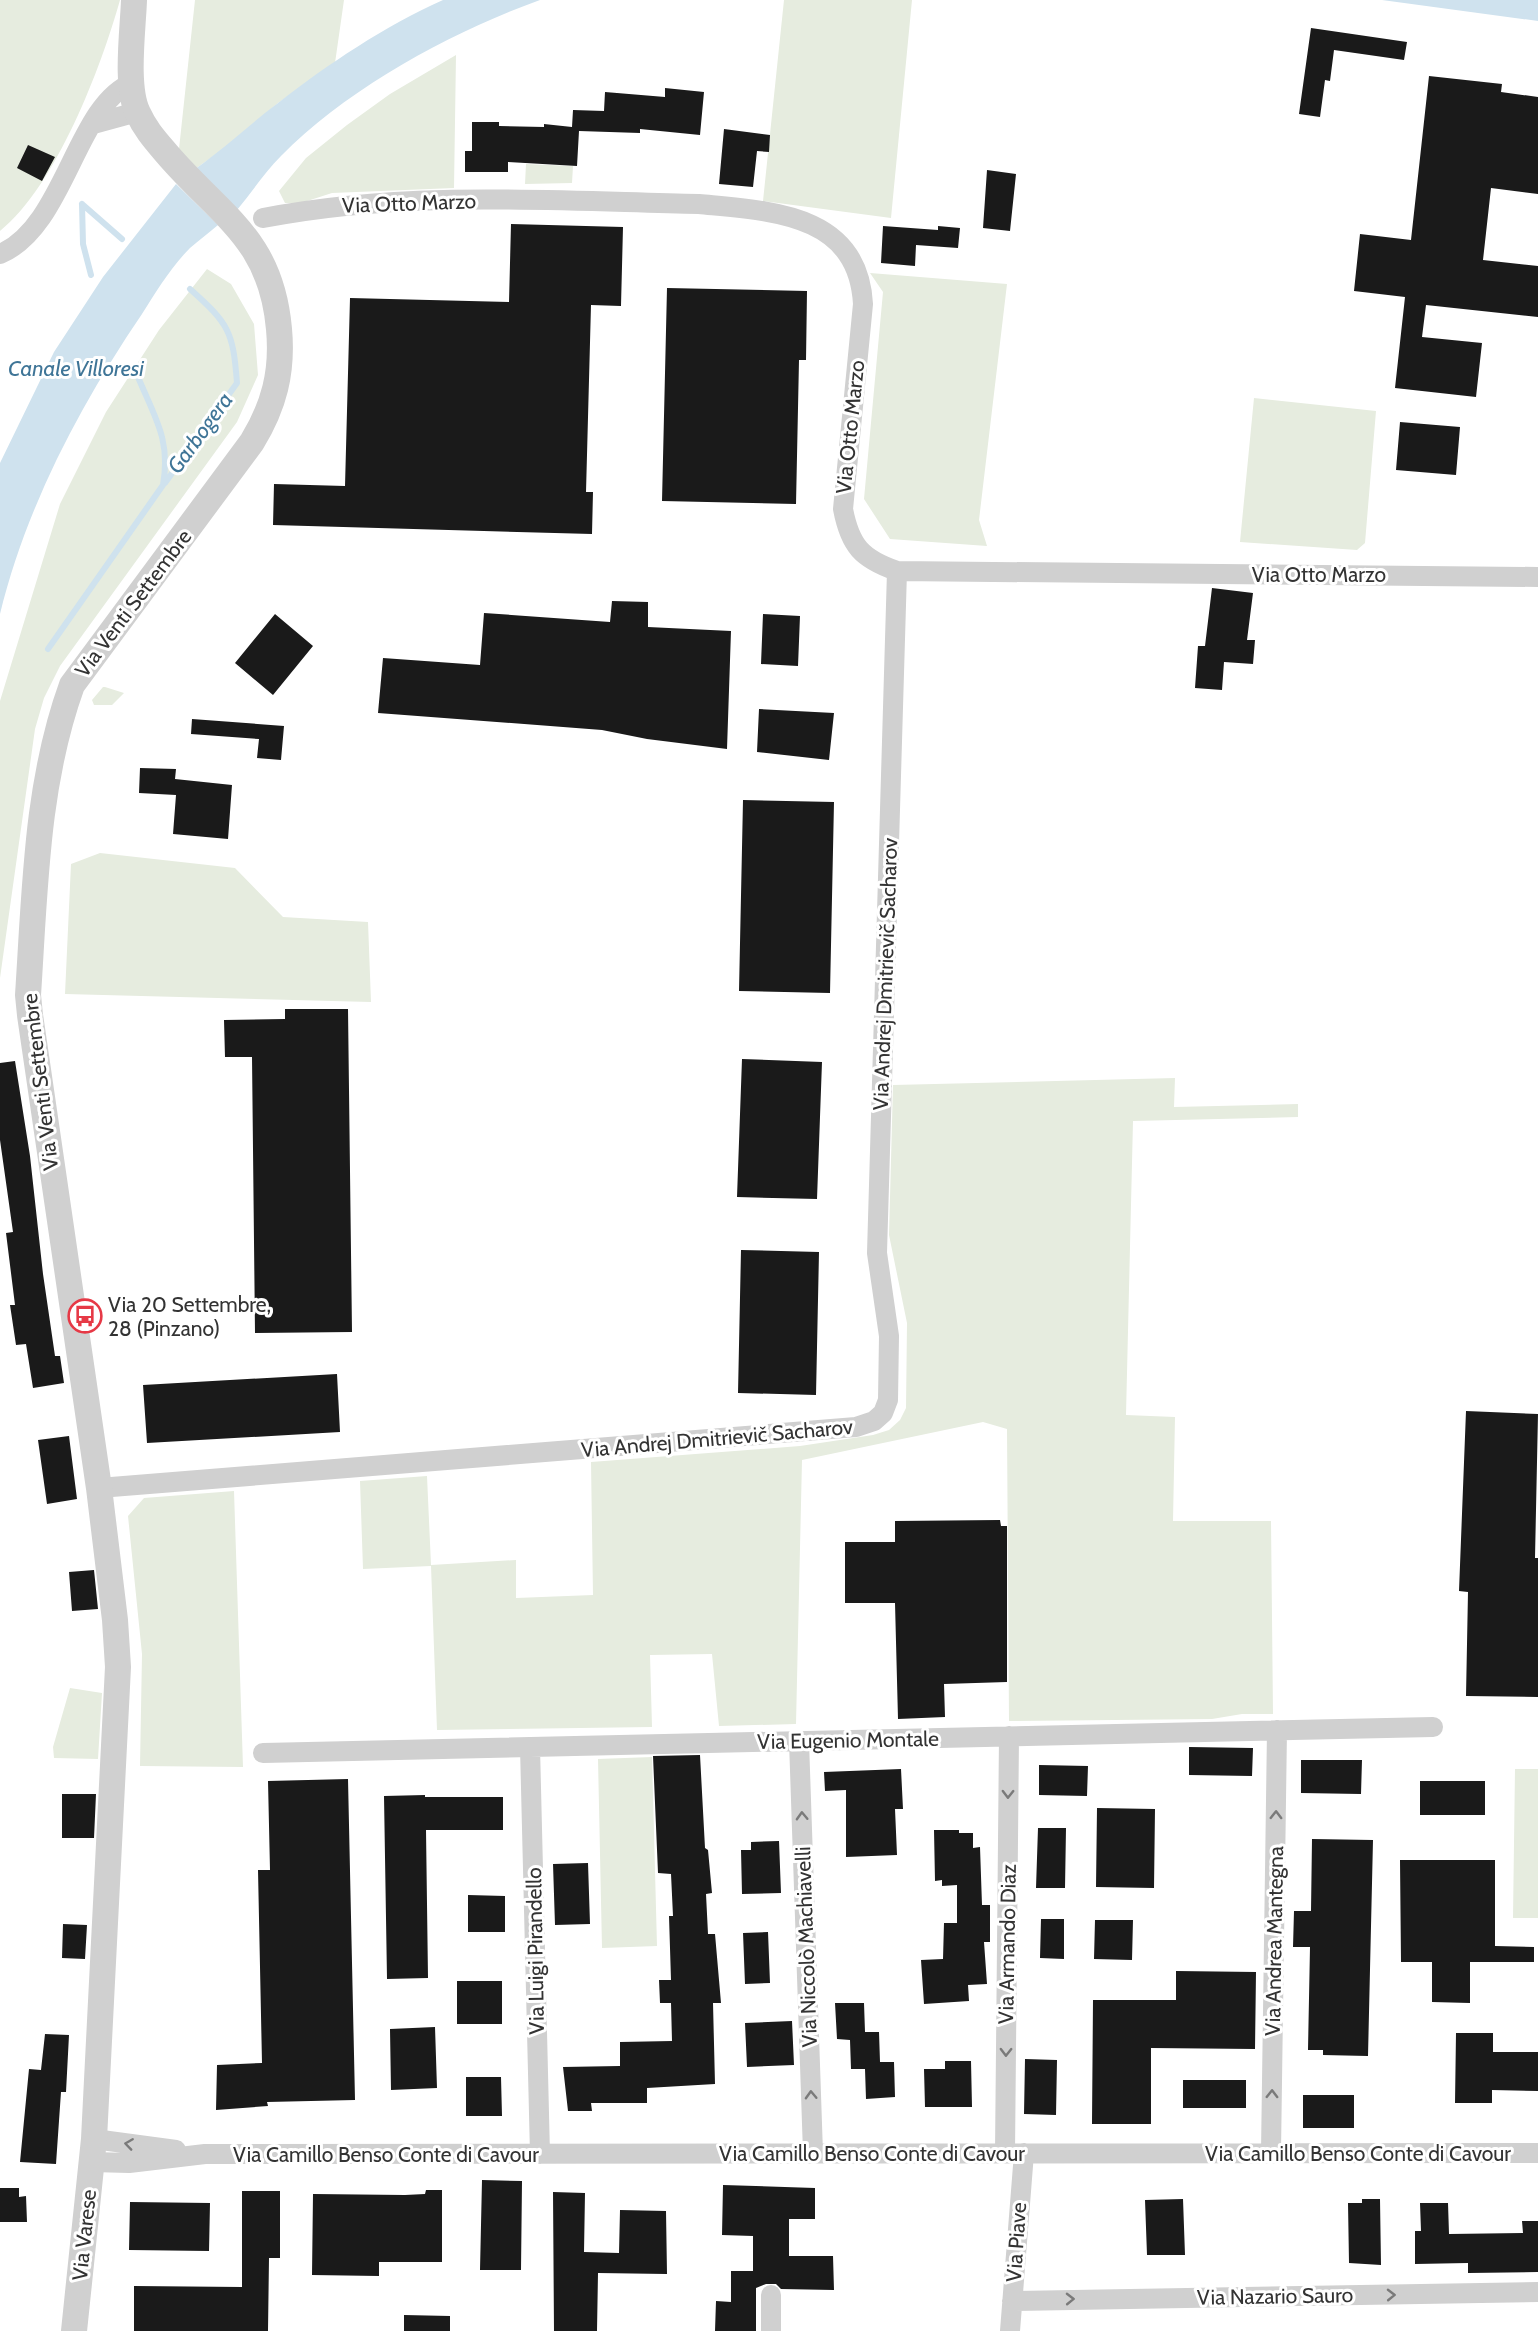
<svg xmlns="http://www.w3.org/2000/svg" width="1538" height="2331" font-family="Cabin,sans-serif">
<style>
.green{fill:#e6ecdf}
.water{fill:#cfe2ee}
.lines{fill:none;stroke-linecap:round;stroke-linejoin:round}
.stream{stroke:#cfe2ee;stroke-width:6}
.building{fill:#1a1a1a}
.minor{stroke:#d0d0d0;stroke-width:20}
.tertiary{stroke:#d0d0d0;stroke-width:26}
.oneway{stroke:#7a7a7a}
.labels{text-anchor:middle;dominant-baseline:central;stroke-width:6;stroke-linejoin:round;paint-order:stroke}
.street-label{font-size:21px;fill:#333;stroke:#fff}
.poi-label{font-size:21px;fill:#333;stroke:#fff;text-anchor:start}
.water-label{font-size:22px;font-style:italic;fill:#3f7597;stroke:#fff}
</style>
<rect width="100%" height="100%" fill="#fff"/>
<path class="green" d="M0,0H120C101,68 56,186 0,231Z
M195,0H344L335,63L278,103L225,148L195,169L179,149Z
M784,0H912L891,218L763,201Z
M456,55L454,188L332,193L301,203H285L279,191L306,158L347,125L390,94Z
M526,164L573,166L572,183L525,184Z
M207,269L231,284L254,324L258,375L237,422L60,666L44,698L35,729L0,978V701L60,504L106,412L159,330Z
M870,273L1007,284L979,520L987,546L890,539L864,499L883,292Z
M1254,398L1376,411L1365,543L1357,550L1240,542Z
M103,687H105L124,693L112,705H94L92,700Z
M100,853L235,868L283,917L368,922L371,1002L65,994L71,864Z
M1175,1078L1174,1107L1298,1104V1117L1133,1121L1126,1415L1175,1417L1173,1521H1271L1273,1714H1242L1212,1719L1009,1721L1007,1429L983,1422L802,1460L796,1724L719,1726L712,1654L650,1655L652,1727L437,1730L431,1566L363,1569L360,1481L427,1476L431,1565L516,1560V1598L593,1595L591,1462L800,1446L873,1435L889,1430L900,1420L906,1408L907,1323L889,1235L893,1085Z
M234,1491L243,1767L140,1766L142,1654L128,1516L144,1498Z
M70,1688L102,1693L98,1759L54,1758L53,1747Z
M652,1757L657,1946L602,1948L598,1759Z
M1515,1769H1538V1918H1513Z"/>
<path class="water" d="M443,0H540C451,32 348,88 281,156C265,172 252,192 237,210L195,169C224,149 250,124 278,103C328,64 385,26 443,0Z
M1382,0H1538V21Z
M176,184L218,225C209,233 199,240 190,248C171,267 156,292 142,314C80,405 26,507 0,614V463L54,352L103,277Z"/>
<g class="lines">
<path class="stream" d="M82,204L83,244L91,275
M82,204L122,239
M165,483L237,383C233,331 229,324 190,289
M48,649L163,485C171,440 155,418 138,377"/>
</g>
<path class="building" d="M1311,28L1407,42L1404,60L1334,50L1330,81L1325,80L1320,117L1299,114Z
M1429,76L1502,84L1501,92L1538,97V194L1491,188L1483,260L1538,266V317L1426,305L1422,337L1482,343L1476,397L1395,388L1405,297L1354,291L1360,234L1411,240Z
M665,88L704,92L700,135L640,129V133L579,131L577,166L508,162V172H465V151H472V122H499V126L544,127V124L572,127L573,110L604,111L605,92L665,97Z
M724,129L770,135L769,152L757,151L753,187L719,184Z
M28,145L55,157L42,181L17,168Z
M987,170L1016,174L1010,231L983,228Z
M511,224L623,227L621,306L591,305L586,492H593L592,534L273,525L274,484L345,486L350,298L509,302Z
M883,226L938,230V226L960,228L958,248L916,245L915,266L881,263Z
M667,288L807,291L806,360H799L796,504L662,501Z
M1400,422L1460,427L1456,475L1396,470Z
M1212,588L1253,593L1247,640H1255L1253,664L1224,662L1222,690L1195,688L1198,646H1205Z
M612,601L648,602V627L731,631L727,749L647,739L602,730L378,713L383,658L480,665L484,613L610,622Z
M275,614L313,646L273,695L235,663Z
M763,614L800,616L798,666L761,664Z
M759,709L834,713L829,760L757,752Z
M192,719L284,726L281,760L257,758L259,739L191,734Z
M140,768L176,769L175,779L232,785L228,839L173,834L176,795L139,793Z
M743,800L834,802L830,993L739,991Z
M285,1009H348L352,1332L255,1333L252,1057H225L224,1020L285,1019Z
M742,1059L822,1062L817,1199L737,1197Z
M15,1061L30,1156L43,1274L55,1356H60L64,1383L33,1388L26,1344L16,1345L10,1305H15L6,1233L13,1232L0,1140V1063Z
M741,1250L819,1252L816,1395L738,1393Z
M337,1374L340,1432L147,1443L143,1385Z
M1466,1411L1538,1414L1535,1558H1538V1697L1466,1696L1468,1592L1459,1591Z
M69,1436L77,1499L47,1504L38,1440Z
M1000,1520L1001,1526H1007V1682L944,1684L945,1717L898,1719L895,1603H845V1542H895V1521Z
M94,1570L98,1609L72,1611L69,1572Z
M1189,1747L1253,1748L1252,1776L1189,1775Z
M700,1755L705,1848L708,1850L712,1893L706,1894L708,1934H715L721,2003H713L715,2084L647,2088V2103H591L592,2111H568L563,2067L620,2066V2042L672,2041L671,2003H660L659,1980H671L669,1916H673L671,1874L658,1873L653,1756Z
M1301,1760H1362L1361,1794L1301,1793Z
M1039,1765L1088,1766L1087,1796L1039,1795Z
M901,1769L903,1809H895L897,1855L846,1857V1790L825,1791L824,1772Z
M348,1779L355,2100L267,2102L268,2106L216,2110L217,2065L262,2063L258,1870H270L268,1781Z
M1420,1781H1485V1815H1420Z
M62,1794H96L94,1838H62Z
M425,1795V1797H503V1830H426L428,1978L387,1979L384,1796Z
M1097,1808L1155,1809L1154,1888L1096,1887Z
M1038,1828H1066L1065,1888H1036Z
M934,1830H959V1833H973V1848L980,1847L982,1905H990V1942H984L987,1984L968,1985L969,2001L924,2004L921,1960L943,1959L944,1923H957V1885L942,1886V1880L935,1881Z
M1312,1839L1373,1840L1368,2056L1323,2055V2050H1308L1310,1947H1293L1294,1911H1311Z
M779,1841L781,1893L742,1894L741,1850H751V1842Z
M1400,1860H1495V1946L1534,1947V1962H1470V2003L1432,2002V1962H1401Z
M588,1863L590,1924L555,1925L553,1864Z
M468,1895L505,1896V1932H468Z
M1041,1919H1064V1959L1040,1958Z
M1095,1920H1133L1132,1960L1094,1959Z
M63,1924L87,1925L85,1959L62,1958Z
M768,1932L770,1983L745,1984L743,1933Z
M1176,1971L1256,1972L1255,2049L1151,2048V2124H1092L1093,2000H1176Z
M457,1981H502V2024H457Z
M835,2003H864L865,2032H879L880,2062H894L895,2097L866,2099L865,2069H851L850,2040L837,2039Z
M792,2021L794,2065L747,2067L745,2023Z
M435,2027L437,2088L391,2090L390,2029Z
M1456,2033H1493V2052H1538V2091L1492,2090V2103H1455Z
M45,2034L69,2035L66,2092H61L56,2164L20,2162L29,2069L41,2070Z
M1025,2059L1057,2060L1056,2115L1024,2114Z
M945,2061H971L972,2107H925L924,2069H945Z
M466,2077H501L502,2116H466Z
M1183,2080H1246V2108H1183Z
M1303,2095H1354V2128H1303Z
M482,2180L522,2181L521,2270H480Z
M723,2185L815,2188V2219H789V2256H833L834,2290L781,2289L776,2284H766L756,2288V2331H715L716,2301L731,2302V2271H753V2236L722,2235Z
M0,2188H19V2197L26,2196L27,2222H0Z
M426,2190H442V2262H379V2276L312,2275L313,2194L405,2195L425,2194Z
M242,2191H280V2258H269L268,2331H134V2286L242,2287Z
M553,2192L585,2193L584,2252L619,2253L620,2210L666,2211L667,2274L598,2273L597,2331H554Z
M1183,2199L1185,2255H1147L1145,2200Z
M1362,2199H1380L1381,2265L1349,2263L1348,2203H1362Z
M130,2202L210,2203L209,2251L129,2250Z
M1420,2203H1448L1449,2234L1523,2233L1522,2221H1538V2272L1468,2273V2263L1415,2264V2231H1421Z
M404,2315L450,2316V2331H404Z"/>
<g class="lines">
<path class="minor" d="M93,124L137,112
M263,218C407,190 554,201 699,204C771,211 858,213 863,304L843,509C850,546 862,559 897,571L1538,577
M0,254C65,227 76,105 132,83
M99,1488L856,1427L874,1421L883,1413L888,1400L889,1336L877,1253L897,571
M799,1741L813,2153
M530,1747L540,2154
M263,1753L1433,1727
M94,2139L176,2150
M1271,2152L1277,1730
M1005,2153L1009,1736
M92,2162L129,2163L205,2154L1538,2153
M771,2295V2331
M1012,2301L1538,2292
M1010,2331L1024,2153"/>
<path class="tertiary" d="M74,2331L94,2139L118,1667L115,1620L99,1488L30,1015L28,995C35,890 36,784 72,685L252,442C274,406 283,372 279,329C271,238 221,217 167,154C156,141 145,129 138,113C125,87 133,30 134,0"/>
</g>
<defs><path id="oneway-chevron" d="M-2-3.5L2.5 0L-2 3.5" fill="none" stroke-width="1.6" stroke-linecap="round" stroke-linejoin="round" transform="scale(1.5)"/></defs>
<g class="oneway">
<use href="#oneway-chevron" transform="translate(1008 1794) rotate(91)"/>
<use href="#oneway-chevron" transform="translate(1276 1815) rotate(-89)"/>
<use href="#oneway-chevron" transform="translate(802 1816) rotate(-92)"/>
<use href="#oneway-chevron" transform="translate(1006 2052) rotate(91)"/>
<use href="#oneway-chevron" transform="translate(1272 2094) rotate(-89)"/>
<use href="#oneway-chevron" transform="translate(811 2095) rotate(-92)"/>
<use href="#oneway-chevron" transform="translate(129 2144) rotate(-172)"/>
<use href="#oneway-chevron" transform="translate(1391 2295) rotate(-1)"/>
<use href="#oneway-chevron" transform="translate(1070 2299) rotate(-1)"/>
</g>
<defs>
<g id="bus-ring" transform="scale(1.725)"><circle r="9.5" fill="#fff" stroke="#e63946" stroke-width="1.5"/><path d="M-5-6H5V4H4V6H2V4H-2V6H-4V4H-5ZM-3.5-4V0h7V-4ZM-3.5 1.2v1.5H-2V1.2ZM2 1.2v1.5H3.5V1.2Z" fill="#e63946"/></g>
</defs>
<g fill-rule="evenodd">
<use href="#bus-ring" x="85" y="1316"/>
</g>
<g class="labels">
<g class="street-label">
<text transform="translate(409 203) rotate(-2)">Via Otto Marzo</text>
<text transform="translate(850 427) rotate(-84)">Via Otto Marzo</text>
<text x="1319" y="574">Via Otto Marzo</text>
<text transform="translate(133 603) rotate(-53)">Via Venti Settembre</text>
<text transform="translate(885 974) rotate(-88)">Via Andrej Dmitrievič Sacharov</text>
<text transform="translate(40 1082) rotate(-97)">Via Venti Settembre</text>
<text transform="translate(717 1438) rotate(-5)">Via Andrej Dmitrievič Sacharov</text>
<text transform="translate(848 1740) rotate(-1)">Via Eugenio Montale</text>
<text transform="translate(1274 1941) rotate(-89)">Via Andrea Mantegna</text>
<text transform="translate(1007 1944) rotate(-89)">Via Armando Diaz</text>
<text transform="translate(806 1947) rotate(-92)">Via Niccolò Machiavelli</text>
<text transform="translate(535 1951) rotate(-91)">Via Luigi Pirandello</text>
<text x="872" y="2153">Via Camillo Benso Conte di Cavour</text>
<text x="1358" y="2153">Via Camillo Benso Conte di Cavour</text>
<text x="386" y="2154">Via Camillo Benso Conte di Cavour</text>
<text transform="translate(84 2235) rotate(-84)">Via Varese</text>
<text transform="translate(1016 2242) rotate(-86)">Via Piave</text>
<text transform="translate(1275 2296) rotate(-1)">Via Nazario Sauro</text>
</g>
<g class="poi-label">
<text x="108" y="1304">Via 20 Settembre,<tspan x="108" dy="24">28 (Pinzano)</tspan></text>
</g>
<g class="water-label">
<text x="76" y="368">Canale Villoresi</text>
<text transform="translate(200 433) rotate(-54)">Garbogera</text>
</g>
</g>
</svg>
